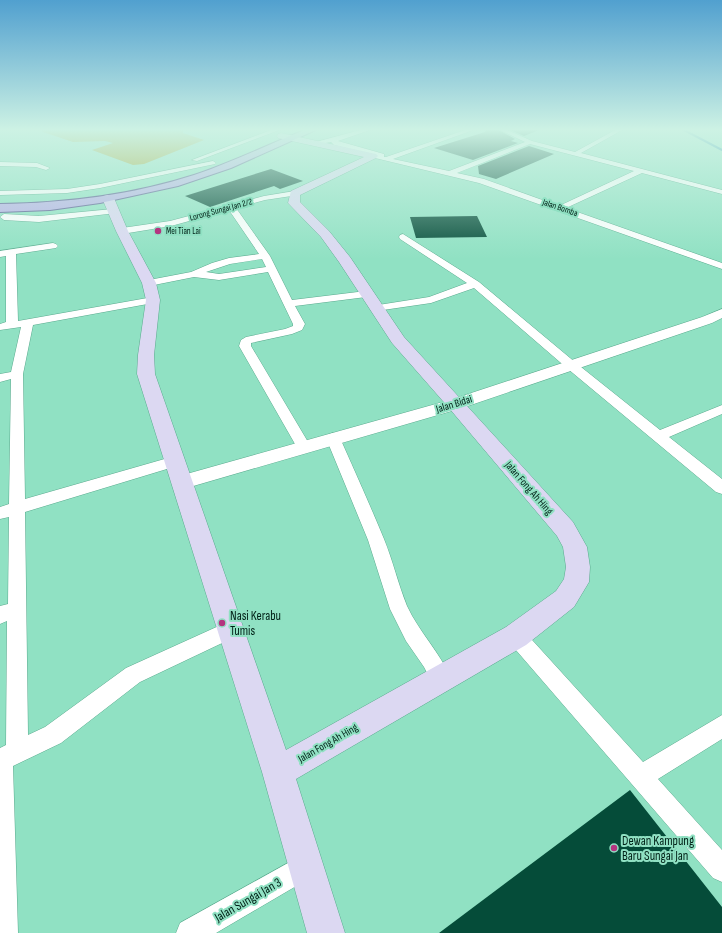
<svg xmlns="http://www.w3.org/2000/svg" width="722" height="933" font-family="'Sofia Sans Condensed',sans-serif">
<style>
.forest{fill:#a4a12a}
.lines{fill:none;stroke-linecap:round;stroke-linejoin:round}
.stream{stroke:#0f83a9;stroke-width:2}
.building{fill:#054c39}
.minor-casing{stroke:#5aaa8e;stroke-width:1}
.tertiary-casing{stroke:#5aaa8e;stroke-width:1}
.secondary-casing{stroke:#5aaa8e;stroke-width:1}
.primary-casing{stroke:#595d92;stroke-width:2}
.minor{fill:#fff;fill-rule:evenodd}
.tertiary{fill:#fff;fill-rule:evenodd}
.secondary{fill:#dcd8f2;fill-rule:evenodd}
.primary{fill:#b8b1e6;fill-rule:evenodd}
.poi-dot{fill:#b43480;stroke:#90e1c3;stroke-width:1.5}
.labels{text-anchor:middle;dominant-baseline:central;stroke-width:4;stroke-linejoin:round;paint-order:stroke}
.far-street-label{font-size:9px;fill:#002117;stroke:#90e1c3}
.far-poi-label{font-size:9px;fill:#002117;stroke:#90e1c3;text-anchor:start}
.street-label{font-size:11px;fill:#002117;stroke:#90e1c3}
.near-poi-label{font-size:13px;fill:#002117;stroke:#90e1c3;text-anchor:start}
.near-street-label{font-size:13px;fill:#002117;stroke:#90e1c3}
</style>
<rect width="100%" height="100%" fill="#90e1c3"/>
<path class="forest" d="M41,129H186L183,130V133L204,140L144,164L133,165L92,150L113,143L105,141L73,142L43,132Z"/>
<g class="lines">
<path class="stream" d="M682,129L722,150"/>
</g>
<path class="building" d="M486,129H497L515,139L511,141L518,143L473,160L434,148L485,132Z
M508,129H539V130L524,136Z
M529,146L554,154L496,179L479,174L478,166Z
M271,169L303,181L280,189L274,186L210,207L185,196Z
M477,216L487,237L416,238L410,217Z
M630,790L722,907V933H439Z"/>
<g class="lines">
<g class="minor-casing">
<path id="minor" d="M274,129H282L197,161L192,160Z
M364,129H373L338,141L384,154V157H386L468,129H476L393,159L449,171L525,142L498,129H505L532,141L575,152L617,129H624L581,153L722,190V194L642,173L566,208L722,263V269L479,183L371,157L370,156L371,154L334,145L331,142L319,144L316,142ZM530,144L634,171L559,206L484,179L457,173Z
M213,161L216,163L215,164L100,188L67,193L0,195V191L67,189L100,184Z
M0,162L37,163L50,168L46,170L36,167L0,166Z
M295,191L299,193L298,195L265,200L236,208L270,256L292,300L366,291L371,294L366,297L295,306L305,324L302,330L292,334L251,343V346L311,447L309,451L304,452L299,451L239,346L241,340L246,337L285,329L293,326V324L268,272L219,280L194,277L149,286L144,283L149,280L191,272L212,263L229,258L259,254L229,210L171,226L122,234L118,231L122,228L170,221L264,196ZM262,259L266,267L219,274L206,272L230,264Z
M113,209L117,211L116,213L39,222L4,220L0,217L4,214L39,216Z
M403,234L479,282L576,363L660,430L722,405V414L669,437L722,479V494L716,492L568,369L474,288L431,303L376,311L372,310L371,308L372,306L429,297L467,283L400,239L399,237L400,235Z
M53,243L56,244L58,246L56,248L16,254L18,321L153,297L158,300L153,303L33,325L23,374L25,499L175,456L180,457L182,461L180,465L25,512L28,735L45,727L126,668L232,620L239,623L242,629L239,635L140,682L61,743L13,766L18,933H0V748L6,745L7,621L0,624V606L8,604L9,517L0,519V507L9,504L11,379L0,382V374L11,372L21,327L0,330V324L6,322V256L0,257V251Z
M333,433L338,435L340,438C355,472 370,505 384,539C393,561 398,584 407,606C419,632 440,652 451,679L448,686L441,689L434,686L424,667L406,641L390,609L368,540L326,438L328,435Z
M516,627L523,630L643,762L722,715V739L658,779L722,850V882L713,878L509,642L506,636L509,630Z
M306,853L315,857L319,866L315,875L216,933H176L180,923Z"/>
</g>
<g class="tertiary-casing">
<path id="tertiary" d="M722,309V318L712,323L462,408L183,489L176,487L173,482L176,477L183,475L450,400L702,317Z"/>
</g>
<g class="secondary-casing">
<path id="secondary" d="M281,133L376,154L378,156L376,158L300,195V202L329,231L350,257L404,337L573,522L587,547L590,567L589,582L574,607L526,645L296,779L345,933H307L262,772L137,374L138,355L146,300L142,283L116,231L102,198L104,196L108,195L114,198L128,231L156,283L160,300L154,355L155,374L286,750L506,627L556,591L564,579L566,567L563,547L557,536L449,408L392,343L339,262L321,237L288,203L291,191L364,157L278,138L277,136L278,134Z"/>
</g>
<g class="primary-casing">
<path id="primary" d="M307,129H318L231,168L178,186L100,203L50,210L0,212V204C66,203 132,195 194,175C233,162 269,144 307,129Z"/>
</g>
<use href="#minor" class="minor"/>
<use href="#tertiary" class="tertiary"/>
<use href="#secondary" class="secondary"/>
<use href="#primary" class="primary"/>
</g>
<linearGradient id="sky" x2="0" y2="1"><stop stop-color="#51a0cf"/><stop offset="0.5" stop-color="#cdf2e4"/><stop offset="1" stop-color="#cdf2e4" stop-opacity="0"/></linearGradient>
<rect width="722" height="259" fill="url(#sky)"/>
<g class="poi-dot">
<circle cx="158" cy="231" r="4"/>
<circle cx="222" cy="623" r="4"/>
<circle cx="614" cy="848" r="4"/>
</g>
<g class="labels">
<g class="far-street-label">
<text transform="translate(560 208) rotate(19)">Jalan Bomba</text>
<text transform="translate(221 210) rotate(-15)">Lorong Sungai Jan 2/2</text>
</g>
<g class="far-poi-label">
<text x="166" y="231">Mei Tian Lai</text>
</g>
<g class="street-label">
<text transform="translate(454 404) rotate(-17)">Jalan Bidai</text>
<text transform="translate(529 488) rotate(49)">Jalan Fong Ah Hing</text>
<text transform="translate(328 743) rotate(-30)">Jalan Fong Ah Hing</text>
</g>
<g class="near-poi-label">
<text x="230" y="616">Nasi Kerabu<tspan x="230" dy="15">Tumis</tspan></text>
<text x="622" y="841">Dewan Kampung<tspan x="622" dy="15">Baru Sungai Jan</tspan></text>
</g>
<g class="near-street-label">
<text transform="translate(248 900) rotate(-30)">Jalan Sungai Jan 3</text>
</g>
</g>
</svg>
